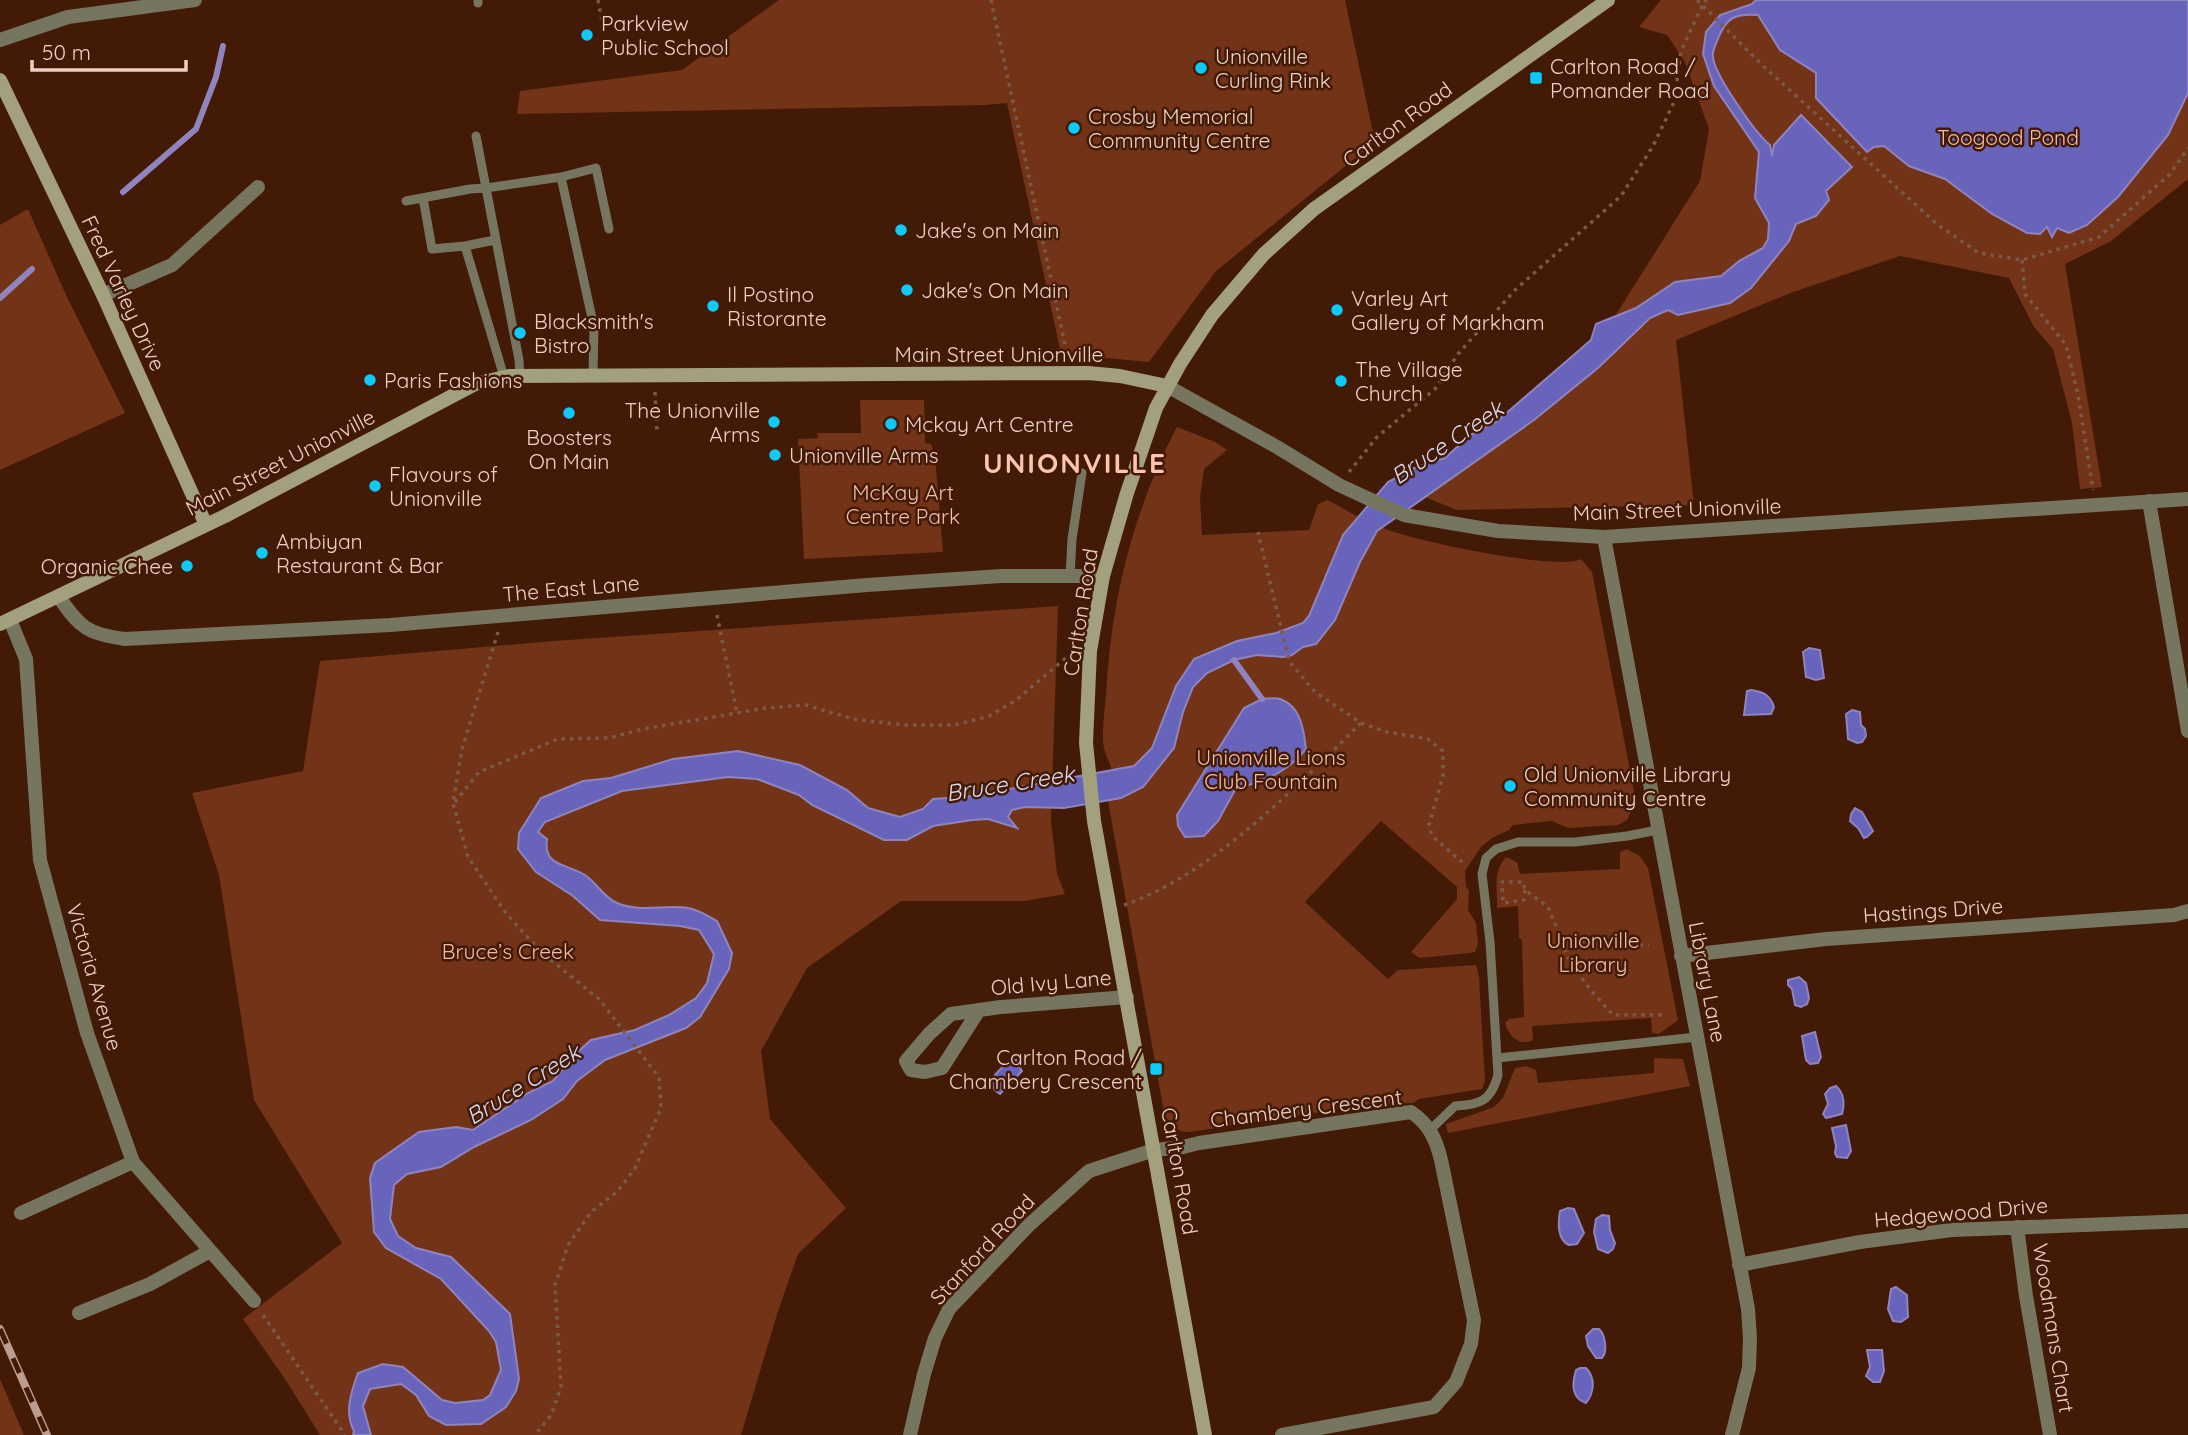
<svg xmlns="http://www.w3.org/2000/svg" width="2188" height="1435" font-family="Quicksand,sans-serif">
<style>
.green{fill:#723316}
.water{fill:#6864bc;stroke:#9084bf;stroke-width:2}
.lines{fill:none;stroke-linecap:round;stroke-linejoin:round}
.stream{stroke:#9084bf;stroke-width:6}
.path{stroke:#7d5948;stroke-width:3.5;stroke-dasharray:3.5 5;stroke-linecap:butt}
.lane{stroke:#76755f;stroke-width:9}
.street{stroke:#76755f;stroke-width:14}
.secondary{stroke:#a3a07e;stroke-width:14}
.rail-casing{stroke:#bc9c8f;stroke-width:8}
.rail{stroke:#431a06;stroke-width:5;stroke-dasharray:16;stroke-linecap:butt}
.poi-dot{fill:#0ecafa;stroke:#431a06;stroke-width:2.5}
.labels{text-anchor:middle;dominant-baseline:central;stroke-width:5;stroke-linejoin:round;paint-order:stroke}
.poi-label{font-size:21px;fill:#ecd0c5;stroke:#431a06;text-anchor:start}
.street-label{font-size:21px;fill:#ecd0c5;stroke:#431a06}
.park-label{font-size:21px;fill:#f0bda8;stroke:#431a06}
.water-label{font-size:23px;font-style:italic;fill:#dadbf3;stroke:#431a06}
.district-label{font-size:28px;font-weight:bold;letter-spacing:2px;fill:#fdc5af;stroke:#431a06}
</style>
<rect width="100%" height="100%" fill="#431a06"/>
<path class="green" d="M779,0H1345L1375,142L1216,271L1149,362L1061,354L1007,103L985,105L517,114L520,91L682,70Z
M1661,0H2188V179L2111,241L2065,264L2102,487L2080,489L2072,423L2053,349L2034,327L2009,278L1900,256L1793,292L1676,340L1694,505L1457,510L1425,497L1534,420L1598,368L1617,313L1700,181L1709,129L1685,62L1667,35L1639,27Z
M28,209L66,295L125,413L0,470V225Z
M860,400H924L925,443L931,444L935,456L943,552L804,559L798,439L818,438L817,433H861Z
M1177,427L1215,442L1227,450L1204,469L1200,497L1202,535L1309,530L1318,504L1328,500C1351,513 1375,527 1401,534C1429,543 1559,571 1581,559L1592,572L1636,802L1627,820L1618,825L1568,828L1552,821L1513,825L1509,830L1492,838L1481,847L1465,871L1466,887L1469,890L1468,910L1476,923L1478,944L1475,952L1470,953L1419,958L1411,952L1457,899V887L1381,821L1305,902L1388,979L1398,970L1476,965L1479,977L1485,1081L1482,1089L1419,1099L1413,1103L1373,1104L1190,1132C1175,1132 1169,1125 1164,1112L1108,801L1143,787L1173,748L1183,712L1193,687L1207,673L1234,660L1257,655L1277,658L1292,655L1303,647L1322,589L1309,616L1303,623L1276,633L1176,686L1152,748L1134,766L1112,773C1111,764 1106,757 1104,748C1101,732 1105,711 1106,694C1111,601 1133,510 1177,427Z
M1058,606L1051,820L1057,874L1065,894L1025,901H901L807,968L761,1051L770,1119L846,1208L798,1254L778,1311L741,1435H320L285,1379L243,1319L342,1243L254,1100L219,875L192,793L303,771L320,661L554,641Z
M1627,849L1640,856L1648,868L1678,1020L1659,1034L1652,1033L1651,1018L1532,1026L1533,1040C1519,1047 1509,1036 1505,1023L1509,1019L1524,1017L1522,940L1519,938L1518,906L1497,908C1498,887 1492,873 1506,857L1517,862L1520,874L1620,869V852Z
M1654,1058L1683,1059L1690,1086L1448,1133L1446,1124L1494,1107L1503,1098L1515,1068L1526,1066L1536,1070L1538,1083L1654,1073Z
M0,1379L24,1435H0Z"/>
<path class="water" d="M1756,0H2188V93L2168,135L2118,197L2087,225L2069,233L2057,228L2052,237L2047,227L2040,234L2027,233L1992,214L1945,179L1909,166L1884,146L1874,147L1867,152L1816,98V73L1780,50L1758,15C1734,13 1726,18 1717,41C1715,46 1712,52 1713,57C1714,74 1756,134 1770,145L1772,156L1774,145L1801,115L1852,167L1826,191L1829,200L1816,216L1796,224L1789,241L1751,288L1730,303L1678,315L1668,310L1650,318L1598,368L1534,420L1377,531L1360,562L1335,620L1316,644L1303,647L1292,655L1283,657L1257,655L1234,660L1207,673L1193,687L1183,712L1174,748L1143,787L1121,798L1064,808L1025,807L1012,810L1008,817L1017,828L988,819L972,820L933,826L907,840H884L812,805L799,795L757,779L728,777L622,791L545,822L538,832L547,839C543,867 566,863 585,875C597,883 603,897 617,903C640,913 665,904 688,908C697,909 708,916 717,921L732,953L729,969L700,1017L686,1028L605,1060L577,1081L563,1099L531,1120L474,1147L441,1167L407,1174L394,1185L390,1219L398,1236L416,1248L451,1257L510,1314L519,1379L516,1391L506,1407L481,1424L446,1425L429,1416L416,1395L401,1384L370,1389L363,1406L371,1435H353L354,1431C344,1413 351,1392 358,1373L383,1364L403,1367L442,1400L455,1403L483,1400L490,1395L501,1370L496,1342L489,1331L441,1279L386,1248L374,1232L370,1178L375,1163L419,1132L456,1127L473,1130L528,1093L553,1081L573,1056L591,1040L635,1030L669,1015L696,998L707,983L714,954L699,930L680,926L600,920L573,896L536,872L518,849L519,833L541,798L583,781L611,778L673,759L738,751L800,765L847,790L868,808L900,817L923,809L933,799L966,797L1134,766L1152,748L1176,686L1194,659L1237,641L1276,633L1303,623L1309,616L1343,535L1388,482L1414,468L1445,458L1470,435L1496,422L1591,340L1596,324L1636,308L1675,282L1721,276L1739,261L1763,248L1768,239L1769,223L1755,198L1759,152L1714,86L1703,54L1706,32L1720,15L1752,4Z
M1809,648L1820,650L1824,678L1816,680L1806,677L1803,652Z
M1751,690C1764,692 1770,695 1774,707L1771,714L1744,715L1747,691Z
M1262,699C1267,699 1276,697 1280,699C1301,706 1304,731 1306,749C1285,775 1265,779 1235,790L1218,821L1204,836L1185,837L1178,826L1177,815L1244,708Z
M1852,710L1860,712L1861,725L1865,729L1866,736L1862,742L1857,743L1848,739L1846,714Z
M1855,808L1862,812L1873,831L1867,837L1864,838L1858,828L1850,821L1851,814Z
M1799,977L1806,983L1809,998L1807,1004L1801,1007L1795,1005L1792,989L1788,985V980Z
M1815,1032L1821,1057L1818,1063L1810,1064L1806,1060L1802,1036Z
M1011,1060H1016L1022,1071L1000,1094C981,1082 999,1070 1011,1060Z
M1836,1086C1844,1093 1845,1104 1842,1114L1826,1118L1823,1114L1828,1104L1825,1094L1830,1088Z
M1846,1125L1851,1151L1847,1158L1837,1157L1835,1153L1836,1146L1832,1128Z
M1568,1208L1574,1209L1584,1233L1577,1244L1569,1245C1557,1240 1558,1222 1560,1211Z
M1602,1215L1609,1216L1610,1230L1615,1243L1613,1249L1608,1253L1598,1249L1594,1232L1596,1219Z
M1896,1287L1907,1295L1908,1317L1901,1322L1893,1321L1888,1309L1891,1289Z
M1593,1329H1599C1605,1334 1608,1351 1602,1358H1596L1588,1346L1586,1336Z
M1867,1350H1882L1884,1371L1880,1382H1873L1866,1376L1870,1367Z
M1580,1368H1586C1596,1378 1594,1393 1586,1403C1571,1398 1572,1383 1576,1370Z"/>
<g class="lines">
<path class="stream" d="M123,192L196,129L216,77L223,46
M0,298L32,269
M1234,660L1262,699"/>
<path class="path" d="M598,0L603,26
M991,0L1067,354
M1697,0L1761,64L1938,225L1979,253L2022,260L2099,237L2170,174L2188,148
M2022,260L2025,294L2066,345L2078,395L2093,490
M655,392L657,432
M1349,472L1377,437L1435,389L1458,354L1515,290L1621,196L1653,146L1674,102L1681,51L1703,4L1707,0
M717,615L737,713
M498,632L462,749L453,803L468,857L505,912L540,951L600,1000L612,1016L659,1077L661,1108L635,1168L618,1191L591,1212L568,1245L555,1285L561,1387L551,1415L535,1435
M1361,723L1387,732L1428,739L1443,751V776L1429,825L1432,836L1462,862
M455,802L479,772L558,739L609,738L643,729L766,708L806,705L853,719L904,725H955L989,716L1015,701L1073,652
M1525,890L1524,900L1503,903L1502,882H1523L1525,890L1548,907L1559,933C1594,949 1612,946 1649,945
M1124,905C1211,875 1296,787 1361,723L1315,692L1289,661L1258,532
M1559,933C1566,964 1592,992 1613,1015H1662
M263,1315L345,1435"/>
<path class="lane" d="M478,3V0
M561,177L594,327L593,375
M423,198L432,249L465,246
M406,201L470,189L486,188L476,136
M495,240L465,246L504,377
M520,376L519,360L486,188L561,177L596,168L609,229
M1070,577L1072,539L1082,473
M1497,1058L1697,1037
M1430,1130L1455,1106C1480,1105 1491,1101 1498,1075L1490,942L1482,874L1486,858L1496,849L1518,842H1575L1627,836L1658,830"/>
<path class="street" d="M0,40L68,17L195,0
M103,295L172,265L258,187
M1167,386L1277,447L1339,485L1404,515L1498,531L1604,537L2188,499
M2149,501L2188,731
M1604,537L1748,1309L1750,1338L1749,1368L1732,1435
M59,597C80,628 88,634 125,639L390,625L867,585L1001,576H1103
M10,620L26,659L40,860L87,1033L133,1162L254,1301
M1681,956L1826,939L2174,915L2188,911
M979,1010L942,1068L925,1072L911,1070L906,1061L929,1034L951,1014L1001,1007L1127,997
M21,1213L133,1162
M2017,1227L2026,1296L2050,1435
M1739,1265L1860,1242L1952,1230L2188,1221
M79,1313L150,1284L210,1251
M910,1435L924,1374L935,1338L949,1309L1029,1225L1089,1171L1154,1150L1183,1147L1199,1143L1411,1112C1429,1124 1436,1139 1441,1160L1474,1320L1471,1344L1456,1382L1434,1407L1282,1435"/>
<path class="secondary" d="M0,80L103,295L206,525
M0,624L225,516L475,384L509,376L1088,373L1120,376L1167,386
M1205,1435L1094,821L1086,743L1090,651L1103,576L1127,493L1156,408L1180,364L1212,315L1264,254L1314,209L1608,0"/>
<g class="rail-casing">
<path id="rail" d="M0,1329L47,1435"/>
</g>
<use href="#rail" class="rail"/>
</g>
<g class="poi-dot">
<circle cx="587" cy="35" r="7"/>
<circle cx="1201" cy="68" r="7"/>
<rect x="1529" y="71" width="14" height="14" rx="3.5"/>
<circle cx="1074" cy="128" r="7"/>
<circle cx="901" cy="230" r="7"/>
<circle cx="907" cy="290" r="7"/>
<circle cx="713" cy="306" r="7"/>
<circle cx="1337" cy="310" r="7"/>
<circle cx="520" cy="333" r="7"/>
<circle cx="370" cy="380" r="7"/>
<circle cx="1341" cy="381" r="7"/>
<circle cx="569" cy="413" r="7"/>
<circle cx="774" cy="422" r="7"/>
<circle cx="891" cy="424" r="7"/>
<circle cx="775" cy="455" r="7"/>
<circle cx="375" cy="486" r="7"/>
<circle cx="262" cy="553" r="7"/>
<circle cx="187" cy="566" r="7"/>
<circle cx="1510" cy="786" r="7"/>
<rect x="1149" y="1062" width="14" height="14" rx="3.5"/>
</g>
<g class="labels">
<g class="poi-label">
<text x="601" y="23">Parkview<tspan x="601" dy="24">Public School</tspan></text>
<text x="1215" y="56">Unionville<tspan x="1215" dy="24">Curling Rink</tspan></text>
<text x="1550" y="66">Carlton Road /<tspan x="1550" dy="24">Pomander Road</tspan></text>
<text x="1088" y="116">Crosby Memorial<tspan x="1088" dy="24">Community Centre</tspan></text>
<text x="915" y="230">Jake's on Main</text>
<text x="921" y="290">Jake's On Main</text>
<text x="727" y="294">Il Postino<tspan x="727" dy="24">Ristorante</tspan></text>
<text x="1351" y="298">Varley Art<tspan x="1351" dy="24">Gallery of Markham</tspan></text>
<text x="534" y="321">Blacksmith's<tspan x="534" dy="24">Bistro</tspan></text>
<text x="1355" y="369">The Village<tspan x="1355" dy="24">Church</tspan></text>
<text x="384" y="380">Paris Fashions</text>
<text x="760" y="410" text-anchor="end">The Unionville<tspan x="760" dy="24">Arms</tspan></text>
<text x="905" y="424">Mckay Art Centre</text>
<text x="569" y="437" text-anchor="middle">Boosters<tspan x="569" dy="24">On Main</tspan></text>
<text x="789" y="455">Unionville Arms</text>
<text x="389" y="474">Flavours of<tspan x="389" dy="24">Unionville</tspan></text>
<text x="276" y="541">Ambiyan<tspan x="276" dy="24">Restaurant &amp; Bar</tspan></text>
<text x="173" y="566" text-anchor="end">Organic Chee</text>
<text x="1524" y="774">Old Unionville Library<tspan x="1524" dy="24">Community Centre</tspan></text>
<text x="1142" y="1057" text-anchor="end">Carlton Road /<tspan x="1142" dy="24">Chambery Crescent</tspan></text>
</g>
<g class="street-label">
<text transform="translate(1397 124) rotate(-36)">Carlton Road</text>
<text transform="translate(124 293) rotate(65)">Fred Varley Drive</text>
<text x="999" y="354">Main Street Unionville</text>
<text transform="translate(280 462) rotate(-27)">Main Street Unionville</text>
<text transform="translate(1677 509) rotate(-2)">Main Street Unionville</text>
<text transform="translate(571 588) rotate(-5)">The East Lane</text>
<text transform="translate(1080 612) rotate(-81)">Carlton Road</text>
<text transform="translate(1933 910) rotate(-4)">Hastings Drive</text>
<text transform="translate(95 977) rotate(74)">Victoria Avenue</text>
<text transform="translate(1051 982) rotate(-5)">Old Ivy Lane</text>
<text transform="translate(1708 982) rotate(79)">Library Lane</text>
<text transform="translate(1306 1108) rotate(-7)">Chambery Crescent</text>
<text transform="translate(1180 1171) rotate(80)">Carlton Road</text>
<text transform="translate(1961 1212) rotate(-5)">Hedgewood Drive</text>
<text transform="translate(982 1249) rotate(-47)">Stanford Road</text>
<text transform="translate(2054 1328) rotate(81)">Woodmans Chart</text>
</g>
<g class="park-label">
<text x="2008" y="137">Toogood Pond</text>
<text x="903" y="492">McKay Art<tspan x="903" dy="24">Centre Park</tspan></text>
<text x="1271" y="757">Unionville Lions<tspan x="1271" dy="24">Club Fountain</tspan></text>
<text x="1593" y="940">Unionville<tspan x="1593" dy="24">Library</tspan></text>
<text x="508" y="951">Bruce’s Creek</text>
</g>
<g class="water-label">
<text transform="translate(1447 442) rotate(-34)">Bruce Creek</text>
<text transform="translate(1010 783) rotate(-9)">Bruce Creek</text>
<text transform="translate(523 1084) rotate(-32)">Bruce Creek</text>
</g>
<g class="district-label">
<text x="1075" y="462">UNIONVILLE</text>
</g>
</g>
<path d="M32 60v10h154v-10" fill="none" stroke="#ecd0c5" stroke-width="3.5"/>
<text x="42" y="60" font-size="21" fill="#ecd0c5" stroke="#431a06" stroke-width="5" paint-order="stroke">50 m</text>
</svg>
